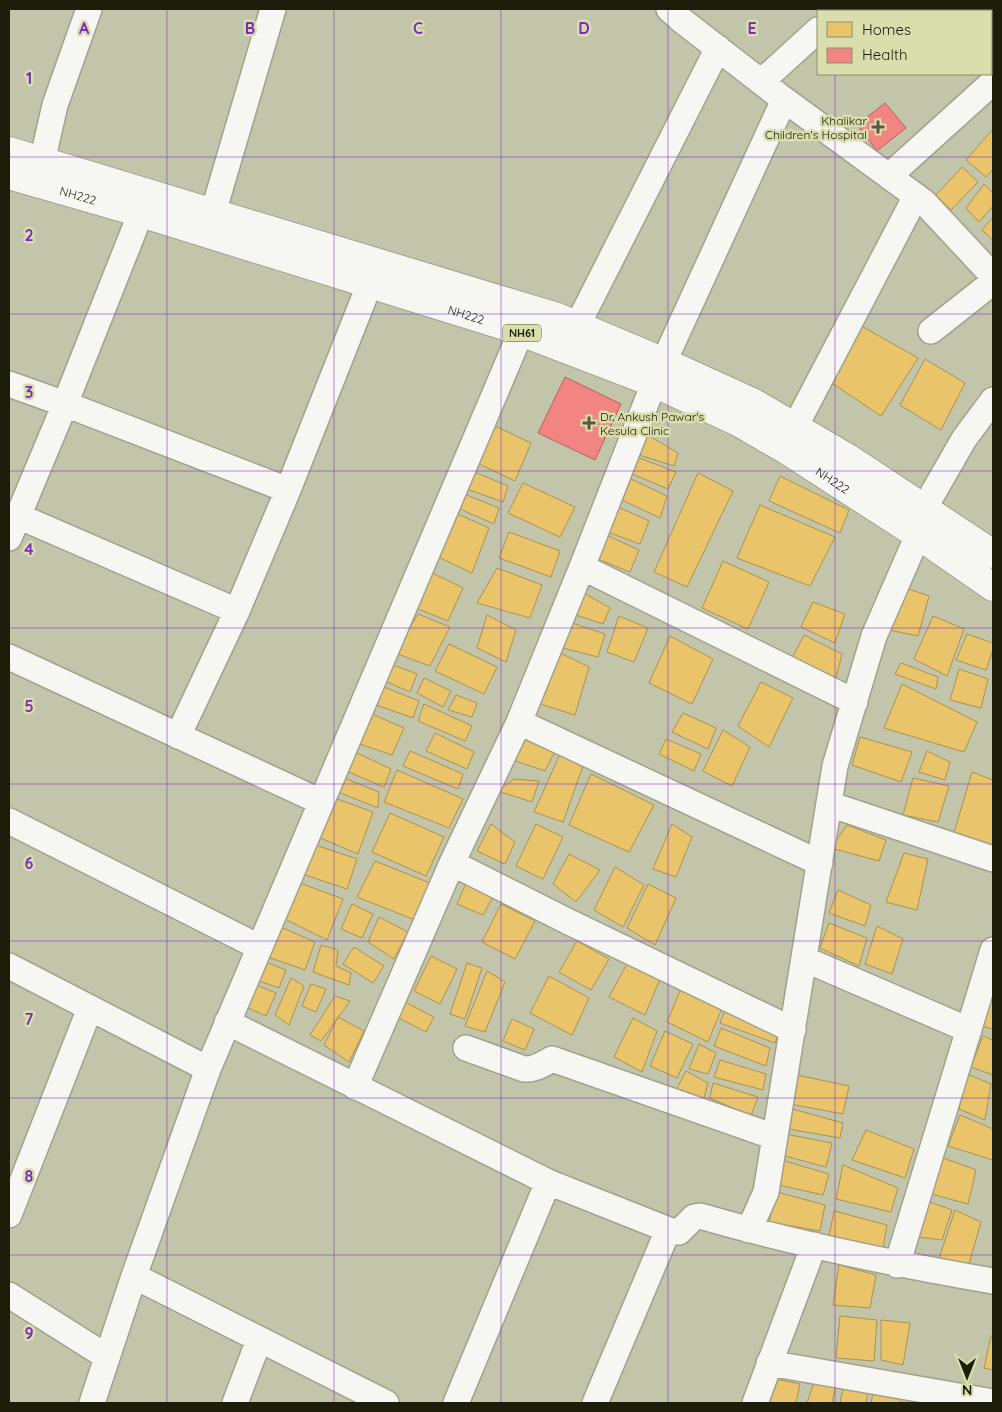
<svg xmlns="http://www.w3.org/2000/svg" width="1002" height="1412" font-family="Quicksand,sans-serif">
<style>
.homes{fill:#e9c46a;stroke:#ac924e}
.health{fill:#f28482;stroke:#b2655e}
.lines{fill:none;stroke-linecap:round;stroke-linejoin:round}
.minor-casing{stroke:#a1a28d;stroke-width:28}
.highway-casing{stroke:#a1a28d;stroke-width:30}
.minor{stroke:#f6f6f2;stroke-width:25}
.highway{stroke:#f6f6f2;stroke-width:28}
.grid{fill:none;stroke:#7b2cbf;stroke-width:1;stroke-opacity:0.55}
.poi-dot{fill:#565843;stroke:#daddac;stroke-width:2}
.labels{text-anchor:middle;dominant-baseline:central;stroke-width:5;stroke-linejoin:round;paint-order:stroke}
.shield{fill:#daddac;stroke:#55573b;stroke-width:1}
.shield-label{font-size:11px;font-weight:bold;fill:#1c1d0b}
.poi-label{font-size:12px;fill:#1c1d0b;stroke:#daddac;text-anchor:end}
.street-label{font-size:12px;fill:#1c1d0b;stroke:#daddac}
.grid-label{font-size:16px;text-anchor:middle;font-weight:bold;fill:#7b2cbf;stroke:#daddac;stroke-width:5;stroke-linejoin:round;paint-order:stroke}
</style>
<rect width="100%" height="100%" fill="#c3c5aa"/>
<path class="homes" d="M993,129V169L986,177L966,160Z
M962,167L978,182L951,210L936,195Z
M984,184L993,193V206L979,222L966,208Z
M993,217V240L982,230Z
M856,323L918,358L881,416L826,379Z
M925,359L965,383L941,430L900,405Z
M495,426L531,443L515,481L475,462Z
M646,434L678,453L674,466L636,454Z
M637,457L676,472L668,489L630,473Z
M472,471L508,486L503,502L464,488Z
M698,473L733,491L687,587L654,572Z
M780,476L849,510L840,533L769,501Z
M631,479L667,496L660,518L622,500Z
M523,483L575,507L560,537L508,513Z
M459,492L499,508L494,524L453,506Z
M760,505L835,537L810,586L737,558Z
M616,506L649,521L640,544L607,532Z
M453,512L489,528L472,573L434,555Z
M509,532L560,551L551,577L499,558Z
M606,535L639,550L630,572L598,559Z
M723,561L769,582L748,629L702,608Z
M497,568L542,585L530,618L477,603Z
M428,571L463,588L448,621L411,606Z
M903,587L929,596L918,636L889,630Z
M582,592L610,608L603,624L570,613Z
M813,602L845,614L835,643L801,627Z
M418,614L450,627L430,666L395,653Z
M487,615L516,630L506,662L477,648Z
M619,616L648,628L634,662L607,652Z
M933,616L964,629L947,676L914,659Z
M569,622L605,634L598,657L559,647Z
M967,634L993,643V650L986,670L956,660Z
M804,635L842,654L835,682L791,660Z
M670,636L713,659L692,704L649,683Z
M449,644L497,667L484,694L435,671Z
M556,651L589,667L575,715L537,703Z
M388,663L417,674L410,692L380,679Z
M901,663L938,677L936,689L895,674Z
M959,669L988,679L981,708L950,700Z
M424,678L451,691L443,707L417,693Z
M761,682L793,698L769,747L738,726Z
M902,684L977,722L964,752L884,728Z
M379,685L419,701L413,718L371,703Z
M456,695L477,703L472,717L448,710Z
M424,704L472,726L465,741L418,721Z
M365,711L404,728L392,755L354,742Z
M683,713L716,728L708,749L672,732Z
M723,730L750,747L732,786L703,771Z
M435,733L474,752L467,769L426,751Z
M525,736L555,751L545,771L513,760Z
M860,737L912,752L901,782L852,765Z
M666,739L701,754L694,771L659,754Z
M410,751L463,774L458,789L403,766Z
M927,751L950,762L945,780L919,772Z
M355,752L391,769L384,787L344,770Z
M561,752L583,766L563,822L534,812Z
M397,770L463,799L449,828L384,802Z
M972,772L993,780V845L953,836Z
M591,774L654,805L629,852L569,825Z
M344,778L379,792L378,808L338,792Z
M913,778L949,786L938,822L903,815Z
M514,779L539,781L532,802L498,791Z
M337,799L373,812L358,854L318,837Z
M390,813L444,837L426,876L372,852Z
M491,824L515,842L505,864L477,851Z
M536,824L563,837L543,879L516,866Z
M672,824L692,837L676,877L653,869Z
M847,825L886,840L879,861L831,848Z
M316,845L357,859L347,889L302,874Z
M904,853L928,859L917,910L886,902Z
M569,854L600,870L576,902L553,884Z
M375,861L430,883L415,920L357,897Z
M615,867L644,885L623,927L594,910Z
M468,879L495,893L483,915L457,904Z
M300,883L343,899L327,940L281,917Z
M648,884L676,898L655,945L627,928Z
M838,890L871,905L865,926L829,913Z
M352,904L373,914L362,938L341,929Z
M501,904L535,921L515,959L482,942Z
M379,917L408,932L394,959L368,942Z
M829,923L867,938L859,966L820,948Z
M276,925L315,942L305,970L262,955Z
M877,926L903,939L892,974L865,964Z
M577,941L609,959L591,990L559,972Z
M321,945L338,950L336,966L351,973L349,985L313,972Z
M354,947L384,966L373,983L343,964Z
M431,956L457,969L440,1004L414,991Z
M263,961L286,970L279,988L256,980Z
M628,962L660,979L645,1015L609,997Z
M467,963L482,968L465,1019L450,1014Z
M487,971L505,982L485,1032L465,1026Z
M549,976L589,998L572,1035L530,1013Z
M291,978L304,986L289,1025L275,1015Z
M251,983L276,993L266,1016L242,1005Z
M311,984L326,989L316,1012L302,1006Z
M682,986L722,1008L708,1042L667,1022Z
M993,987V1029L981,1026Z
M335,996L350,1001L321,1041L310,1035Z
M403,1001L434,1017L426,1032L395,1016Z
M727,1005L780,1029L775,1043L720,1023Z
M338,1017L364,1031L349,1062L324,1045Z
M633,1018L657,1031L642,1072L614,1057Z
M512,1019L534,1029L525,1050L503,1041Z
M721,1028L770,1048L766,1066L714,1046Z
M665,1031L693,1044L677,1078L650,1066Z
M983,1036L993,1040V1075L971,1067Z
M699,1044L716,1053L708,1074L689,1069Z
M720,1060L766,1074L763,1090L714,1077Z
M686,1071L708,1083L702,1105L676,1090Z
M967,1074L991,1084L985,1120L959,1109Z
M797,1075L849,1086L843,1114L790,1104Z
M713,1083L758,1097L751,1116L710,1098Z
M789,1108L843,1123L840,1138L783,1128Z
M960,1115L993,1129V1160L948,1146Z
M866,1130L914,1149L905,1178L852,1160Z
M785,1134L832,1143L826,1167L781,1155Z
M938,1156L976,1170L968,1204L924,1192Z
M778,1159L829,1174L823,1195L774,1184Z
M843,1165L898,1188L891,1212L836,1199Z
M777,1192L825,1205L820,1231L769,1222Z
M924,1200L952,1210L942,1240L912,1236Z
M955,1210L981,1222L968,1267L938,1261Z
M834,1211L887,1225L883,1248L829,1236Z
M839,1265L876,1275L870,1308L833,1305Z
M840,1316L877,1320L874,1361L836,1358Z
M881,1320L910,1323L903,1365L881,1360Z
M991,1336H993V1370L984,1368Z
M775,1379L800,1384L796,1403H769Z
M815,1379L836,1384L832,1403H807Z
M843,1389L868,1391L866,1403H840Z
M873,1393L900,1395V1403H871Z"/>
<path class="health" d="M885,103L906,128L877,151L857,125Z
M565,377L621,404L595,460L538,433Z"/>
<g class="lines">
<g class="minor-casing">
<path id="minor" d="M669,9L680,19L778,95L924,202L993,276
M839,11L842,9
M761,82L818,30
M42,162L55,105L89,9
M889,176L993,82
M213,213L273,9
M577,326L718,48
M931,331L993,282
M9,384L65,404L288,490
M795,427L916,196
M925,507L964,439L993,400
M18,516L237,611
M9,538L65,404L148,195
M582,567L855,702
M9,657L321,802
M519,722L820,863
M178,736L237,611L288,490L370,283
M829,804L993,859
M9,821L259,947
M452,863L569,922L793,1030
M804,959L969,1030
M9,966L208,1069
M227,1022L548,1182L674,1232H679L694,1217L700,1216C796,1244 894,1264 993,1281
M466,1048L524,1069C535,1070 543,1064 552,1059L775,1137
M355,1087L452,863L519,722L582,567L654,383L784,100
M9,1215L90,1008
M749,1230L766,1192L835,766L874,636L918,535
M897,1265L993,950
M134,1276L386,1403
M9,1295L107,1357
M769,1363L993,1402
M92,1403L134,1276L208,1069L521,332
M235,1403L259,1340
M456,1403L548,1182
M595,1403L668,1230
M755,1403L814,1245"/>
</g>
<g class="highway-casing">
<g id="highway">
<path d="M9,151L557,317L664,362L754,403L848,458L993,554"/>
<path id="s1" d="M9,175L141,213L508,327L654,383L738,422L788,451L918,535L993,587"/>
</g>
</g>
<use href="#minor" class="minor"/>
<use href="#highway" class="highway"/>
</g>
<path class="grid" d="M167,9V1403M334,9V1403M501,9V1403M668,9V1403M835,9V11M835,74V1403M9,157H993M9,314H993M9,471H993M9,628H993M9,784H993M9,941H993M9,1098H993M9,1255H993"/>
<g class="poi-dot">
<path d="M875.5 119.5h5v5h5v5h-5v5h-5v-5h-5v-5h5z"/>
<path d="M586.5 415.5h5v5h5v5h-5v5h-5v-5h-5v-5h5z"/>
</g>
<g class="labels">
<rect class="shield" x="503" y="324.5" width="38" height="17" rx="4"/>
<g class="shield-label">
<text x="522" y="333">NH61</text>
</g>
<g class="poi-label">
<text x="867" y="120">Khalikar<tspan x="867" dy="14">Children's Hospital</tspan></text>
<text x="600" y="416" text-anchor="start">Dr. Ankush Pawar's<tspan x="600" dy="14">Kesula Clinic</tspan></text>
</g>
<g class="street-label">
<text stroke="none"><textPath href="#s1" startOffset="72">NH222</textPath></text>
<text stroke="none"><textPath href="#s1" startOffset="478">NH222</textPath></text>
<text stroke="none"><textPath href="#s1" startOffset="882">NH222</textPath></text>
</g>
</g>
<g class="grid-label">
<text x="84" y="34">A</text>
<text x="250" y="34">B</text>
<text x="418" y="34">C</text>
<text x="584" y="34">D</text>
<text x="752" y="34">E</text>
<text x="29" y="84">1</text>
<text x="29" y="241">2</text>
<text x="29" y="398">3</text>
<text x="29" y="555">4</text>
<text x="29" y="712">5</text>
<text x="29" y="869">6</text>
<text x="29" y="1025">7</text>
<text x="29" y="1182">8</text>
<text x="29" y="1339">9</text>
</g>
<rect width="1002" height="1412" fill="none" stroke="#1c1d0b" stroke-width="20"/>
<rect x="817" y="10" width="175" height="65" fill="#daddac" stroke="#8e906c"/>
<rect x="827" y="22" width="25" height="15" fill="#e9c46a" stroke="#8e906c"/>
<text x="862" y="35" font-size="15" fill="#1c1d0b">Homes</text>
<rect x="827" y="48" width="25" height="15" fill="#f28482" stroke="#8e906c"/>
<text x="862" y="60" font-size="15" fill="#1c1d0b">Health</text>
<g transform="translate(967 1377) rotate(180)" stroke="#daddac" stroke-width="4" paint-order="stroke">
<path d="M0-4L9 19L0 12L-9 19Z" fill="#1c1d0b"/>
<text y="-8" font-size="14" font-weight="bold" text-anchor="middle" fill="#1c1d0b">N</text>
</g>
</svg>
